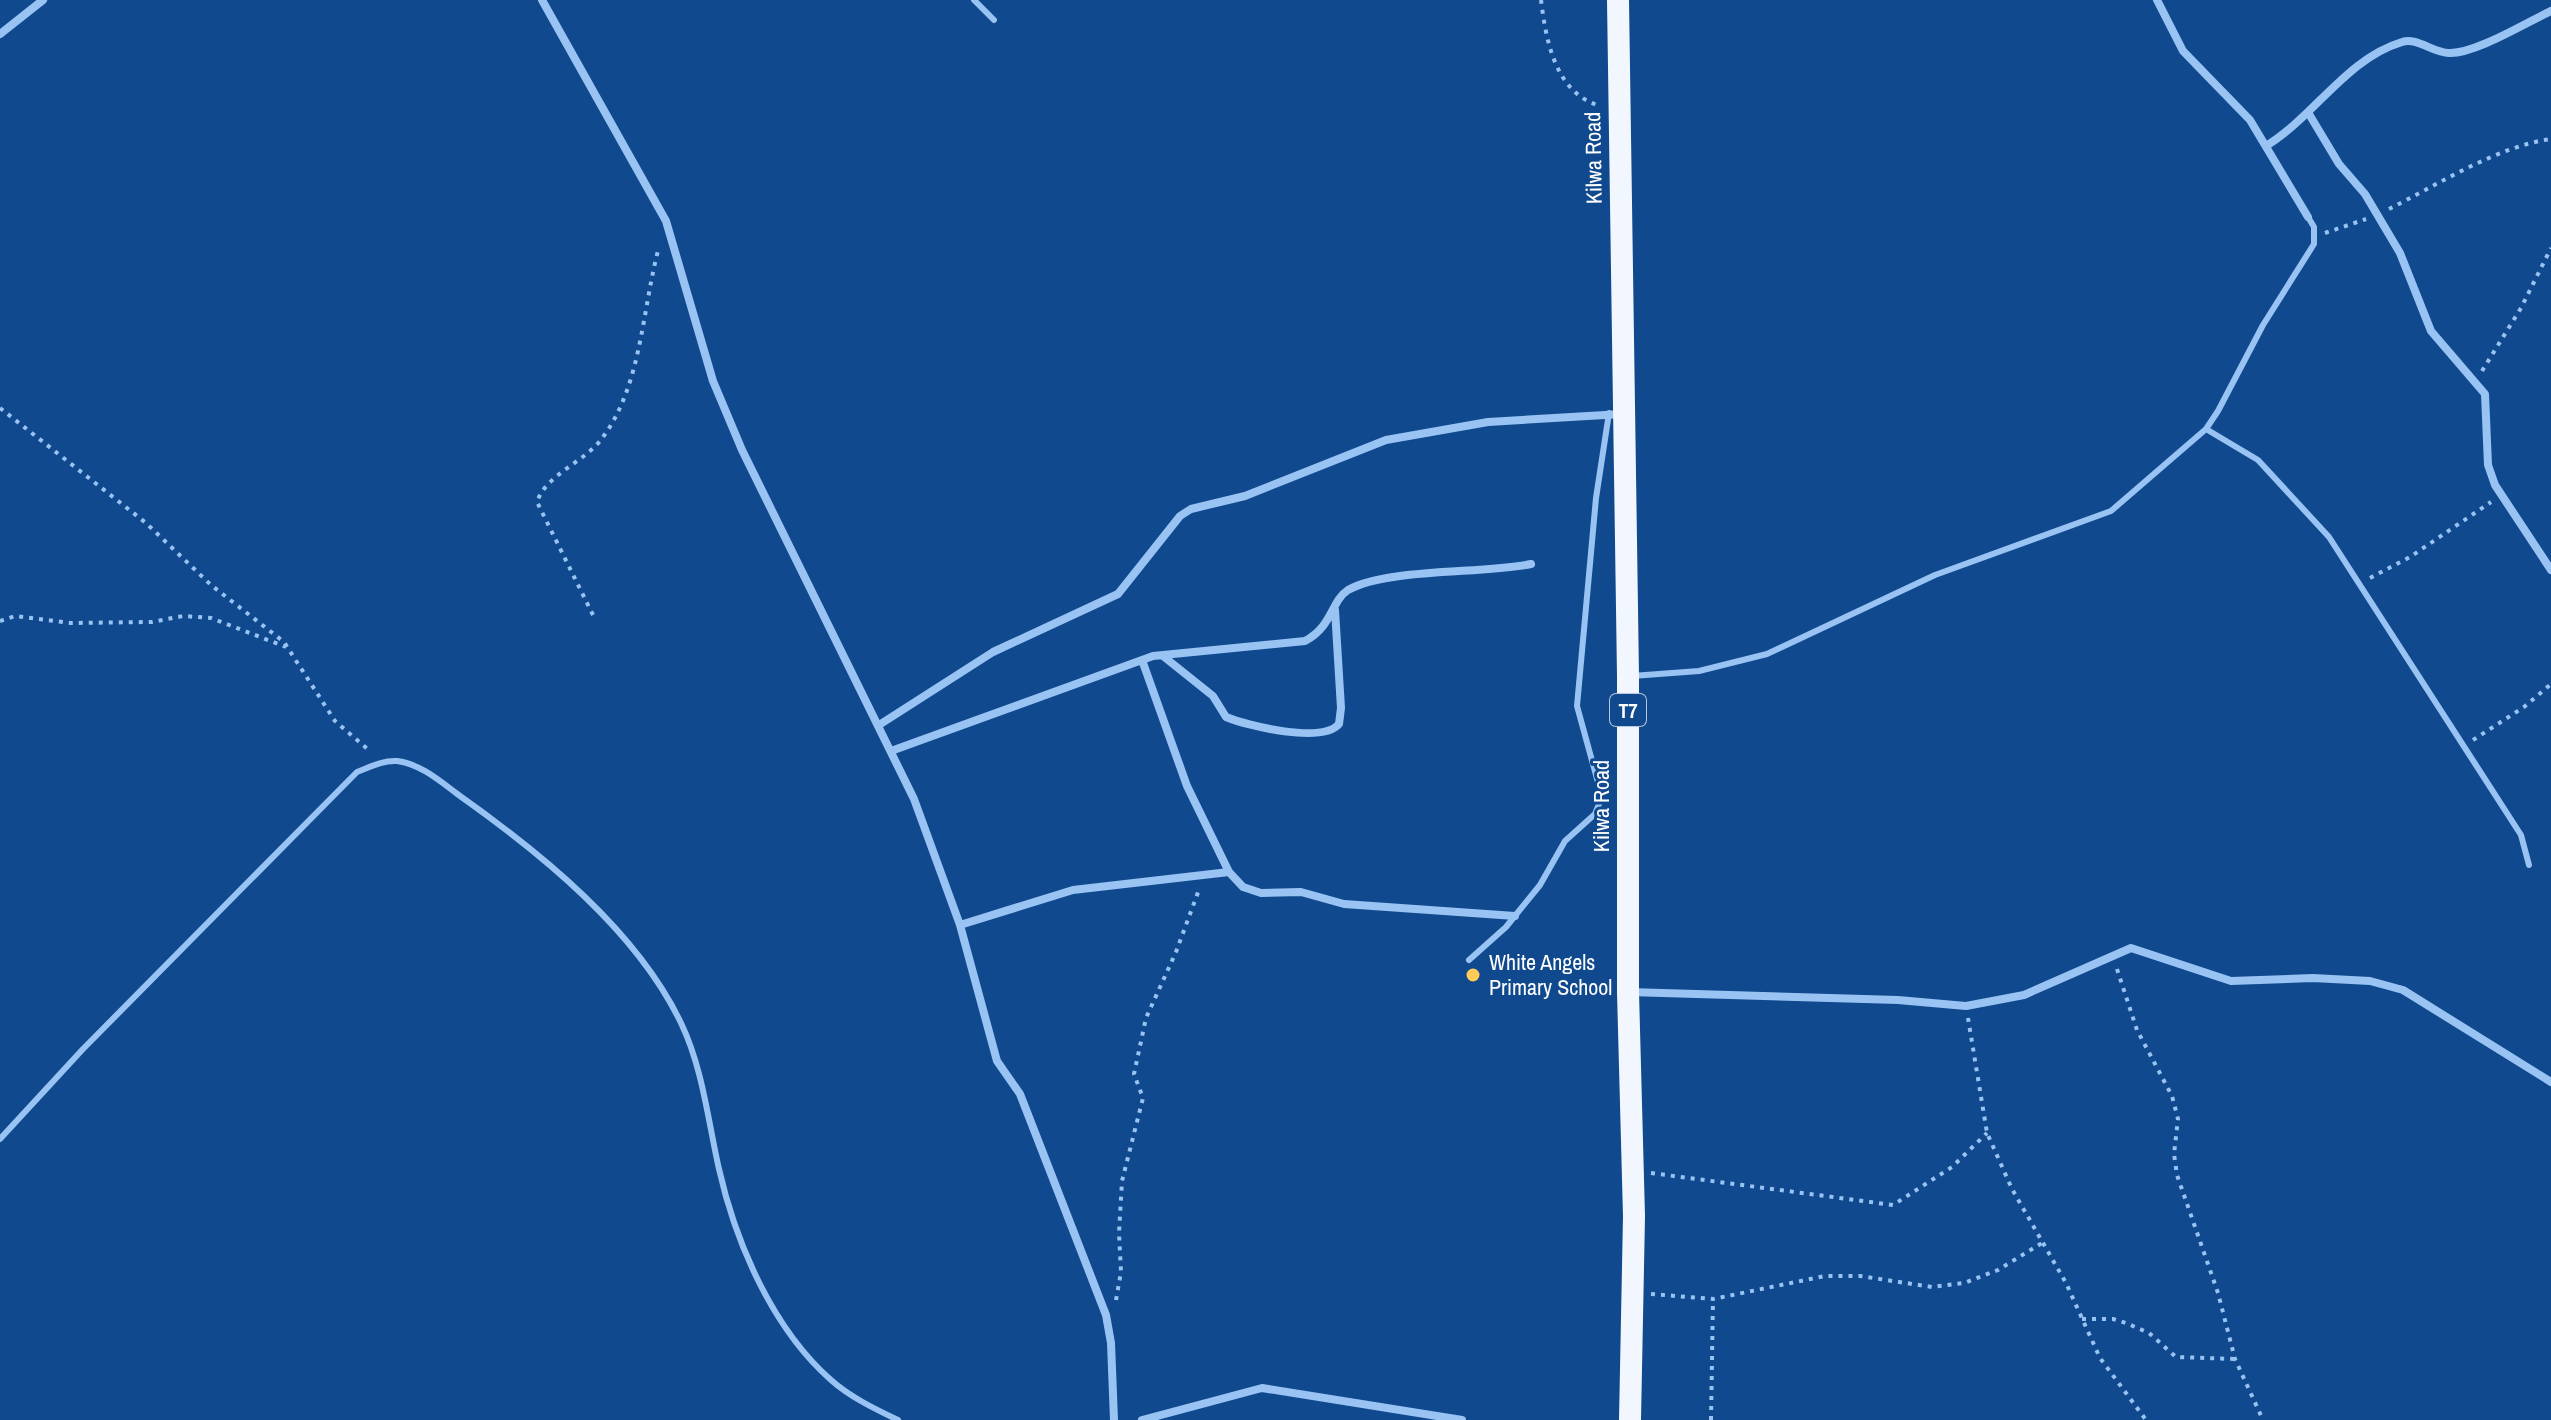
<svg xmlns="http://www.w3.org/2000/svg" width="2551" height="1420" font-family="'Archivo Narrow',sans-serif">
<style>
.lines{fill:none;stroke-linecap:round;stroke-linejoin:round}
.path{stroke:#98c3f3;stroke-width:4;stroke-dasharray:4 6;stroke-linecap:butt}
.service{stroke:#98c3f3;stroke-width:6}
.minor{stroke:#98c3f3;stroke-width:8}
.trunk{stroke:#f2f7ff;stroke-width:22}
.poi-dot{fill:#ffcc5a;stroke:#10498e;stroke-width:3}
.labels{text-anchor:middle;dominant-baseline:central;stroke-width:6;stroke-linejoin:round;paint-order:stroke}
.shield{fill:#10498e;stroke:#b7c8dd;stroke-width:2}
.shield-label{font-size:20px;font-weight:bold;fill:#fff}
.street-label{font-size:22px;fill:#fff;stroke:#10498e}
.poi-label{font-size:22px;fill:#fff;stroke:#10498e;text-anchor:start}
</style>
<rect width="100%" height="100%" fill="#10498e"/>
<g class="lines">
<path class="path" d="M1541,0C1546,40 1555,94 1601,106
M2389,209C2437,185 2498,146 2551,139
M2325,233L2366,219
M2482,371L2521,308L2551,248
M0,408L146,523L211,585L284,642L335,721L371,752
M2370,578L2410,557L2491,502
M593,615L537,502C546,474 587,461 603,437C642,384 642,309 659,247
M0,621L15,616L71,623L152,622L183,616L211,618L286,647
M2473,740L2524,707L2551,684
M2117,969L2137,1030L2172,1096L2178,1119L2174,1154L2177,1175L2218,1293L2235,1359L2263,1420
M1968,1018L1987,1133L2012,1189L2066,1283L2100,1358L2146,1420
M1651,1173L1893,1205L1952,1167L1987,1133
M1651,1294L1713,1299L1825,1276H1860L1932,1287L1964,1283L1998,1270L2042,1243
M1116,1300L1121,1272L1119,1233L1122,1181L1143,1098L1134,1074L1146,1018L1176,952L1200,887
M2082,1319H2113L2126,1323L2149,1333L2176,1357L2235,1359
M1711,1420L1713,1299"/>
<path class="service" d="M974,0L994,20
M2206,429L2258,460L2329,537L2521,835L2529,865
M1632,676L1699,671L1767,654L1935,575L2111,511L2206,429L2218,411L2263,325L2314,244V227L2308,217
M1469,960L1506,927L1540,885L1565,841L1595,814L1602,797L1577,706L1596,498L1609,413
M0,1139L83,1049L357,772C370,767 383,760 397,761C421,764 441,782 460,796C542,854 637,931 681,1023C703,1069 708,1121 719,1169C736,1244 773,1329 831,1380C850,1397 875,1409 898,1420"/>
<path class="minor" d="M542,0L666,221L713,381L742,450L914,799L960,925L997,1061L1020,1094L1106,1315L1111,1343L1114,1420
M2157,0L2183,51L2250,120L2308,217
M0,34L43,0
M2309,114L2339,164L2365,194L2400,253L2431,331L2485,394L2488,465L2495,485L2551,570
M2266,146C2315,116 2346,59 2402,42C2417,37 2433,53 2449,53C2475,54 2525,23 2551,11
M1163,656L1213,696L1226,717C1248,726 1322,744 1339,724L1341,708L1335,610
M1142,660L1187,786L1229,872L1243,887L1261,893L1301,892L1344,904L1515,916
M879,725L993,652L1118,594L1180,516L1191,509L1245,496L1386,440L1488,422L1622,414
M891,751L1153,656L1305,641C1333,626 1331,601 1348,590C1387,568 1484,574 1531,564
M960,925L1073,890L1229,872
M1629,992L1898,1000L1966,1006L2024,995L2131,948L2231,981L2313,978L2370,981L2403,990L2551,1082
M1142,1420L1262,1388L1462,1420"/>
<path class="trunk" d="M1618,0L1628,676V992L1634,1216L1630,1420"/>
</g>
<circle class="poi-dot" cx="1473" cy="975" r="8"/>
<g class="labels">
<rect class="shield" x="1610" y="694" width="36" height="32" rx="6"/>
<g class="shield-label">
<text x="1628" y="710">T7</text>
</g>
<g class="street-label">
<text transform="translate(1593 158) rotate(-91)">Kilwa Road</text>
<text transform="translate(1601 806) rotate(-90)">Kilwa Road</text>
</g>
<g class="poi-label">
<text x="1489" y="962">White Angels<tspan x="1489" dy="25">Primary School</tspan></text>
</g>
</g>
</svg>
